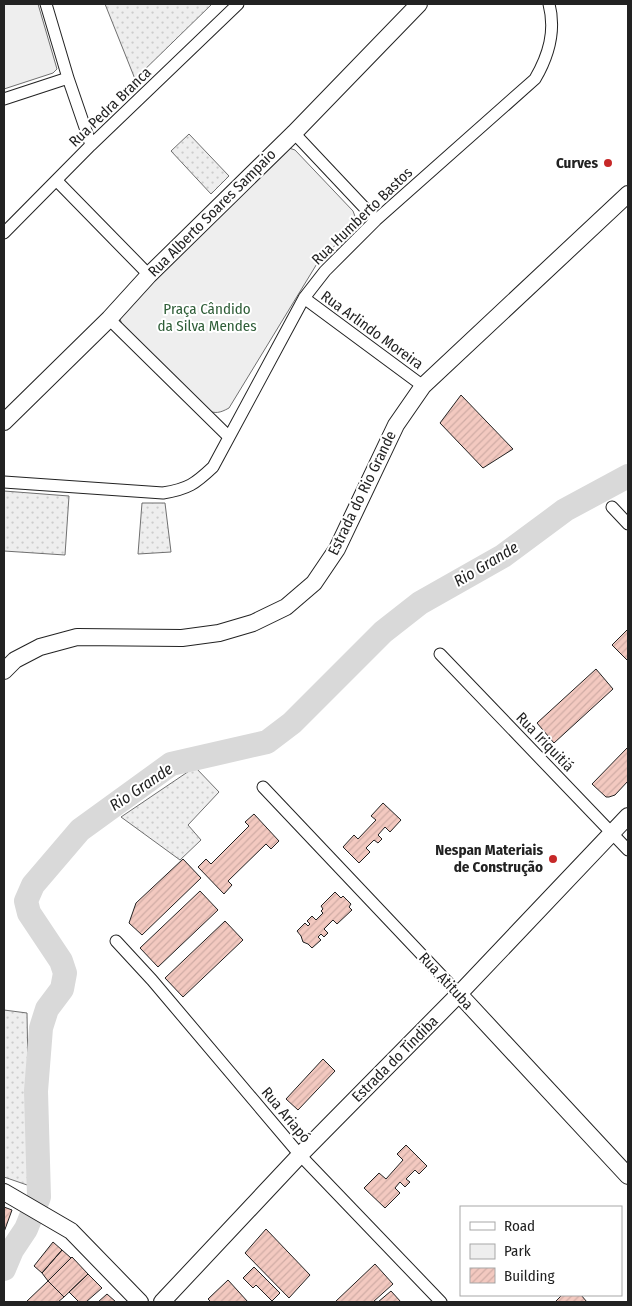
<svg xmlns="http://www.w3.org/2000/svg" width="632" height="1306" font-family="'Fira Sans Condensed',sans-serif">
<style>
.grass{fill:url(#grass-dots);stroke:#6f6f6f}
.park{fill:#eee;stroke:#6f6f6f}
.lines{fill:none;stroke-linecap:round;stroke-linejoin:round}
.river{stroke:#d9d9d9;stroke-width:24}
.building{fill:url(#building-hatch);stroke:#222}
.street-casing{stroke:#222;stroke-width:13}
.secondary-casing{stroke:#222;stroke-width:18}
.street{stroke:#fff;stroke-width:11}
.secondary{stroke:#fff;stroke-width:16}
.poi-dot{fill:#c62828;stroke:#fff;stroke-width:2}
.labels{text-anchor:middle;dominant-baseline:central;stroke-width:4;stroke-linejoin:round;paint-order:stroke}
.street-label{font-size:15px;fill:#222;stroke:#fff}
.poi-label{font-size:15px;font-weight:bold;fill:#222;stroke:#fff;text-anchor:end}
.park-label{font-size:15px;fill:#2f5e38;stroke:#fff}
.water-label{font-size:16px;font-style:italic;fill:#222;stroke:#fff}
</style>
<defs>
<pattern id="grass-dots" width="8" height="8" patternUnits="userSpaceOnUse" patternTransform="scale(1.25)"><rect width="8" height="8" fill="#eee"/><path d="M2 2h.1M6 6h.1" fill="none" stroke="#ccc" stroke-width="1.8" stroke-linecap="round"/></pattern>
<pattern id="building-hatch" width="6" height="6" patternUnits="userSpaceOnUse" patternTransform="scale(1.25)"><rect width="6" height="6" fill="#f3c9c0"/><path d="M-1 1l2-2M0 6l6-6M5 7l2-2" fill="none" stroke="#d0aca5"/></pattern>
</defs>
<rect width="100%" height="100%" fill="#fff"/>
<path class="grass" d="M105,4H212L135,79Z
M189,134L229,176L211,194L171,151Z
M4,491L69,496L65,555L4,551Z
M142,503H165L171,552L138,554Z
M195,767L219,792L188,825L201,840L180,860L121,817Z
M4,1010L27,1013L30,1186L4,1177Z"/>
<path class="park" d="M4,4H38L57,69L53,73L4,89Z
M289,148L295,150L353,211L356,219L353,228L318,262L229,408C220,413 215,414 207,410L123,327L120,319L121,311Z"/>
<g class="lines">
<path class="river" d="M4,1269L12,1250L26,1229L39,1197L36,1091L41,1028L47,1009L62,989L65,973L61,961L29,913L26,901L33,885L80,830L171,764L267,742L292,723L383,632L420,603L503,556L565,510L628,476"/>
</g>
<path class="building" d="M461,395L513,449L483,468L440,423Z
M628,629V661L612,645Z
M596,669L613,689L554,743L537,723Z
M628,747V781L615,795L609,797H606L592,784Z
M383,803L401,820L390,832L385,827L378,835L382,839L378,843L374,840L366,848L370,852L359,863L343,847L354,835L358,839L376,820L371,816Z
M254,814L279,841L271,849L266,844L228,881L232,885L224,894L198,867L206,859L211,864L249,826L245,822Z
M183,859L201,878L142,935L129,923L136,903Z
M200,891L218,910L158,967L140,948Z
M335,892L341,898L343,896L351,904L349,907L352,910L337,924L333,920L324,929L328,933L324,937L321,934L318,937L321,940L312,948L308,944L303,942L301,936L297,931L305,923L308,926L310,924L307,921L312,916L316,920L323,913L321,911L323,909L321,906Z
M225,921L243,940L183,997L165,978Z
M323,1059L335,1071L298,1110L286,1099Z
M406,1145L427,1166L419,1174L415,1170L406,1179L410,1182L405,1187L400,1182L395,1188L400,1193L385,1208L364,1188L379,1173L386,1179L403,1160L397,1154Z
M4,1207L12,1210L4,1232Z
M266,1229L310,1275L289,1298L245,1253Z
M53,1242L62,1250L42,1273L34,1266Z
M62,1250L71,1258L48,1281L42,1273Z
M72,1257L88,1274L64,1297L48,1281Z
M375,1264L393,1284L373,1302H335Z
M254,1267L280,1293L272,1301L256,1285L253,1288L243,1278Z
M88,1274L102,1288L86,1302H79L69,1292Z
M228,1280L248,1302H211L208,1299Z
M48,1281L64,1297L58,1302H26Z
M391,1291L401,1302H378Z
M107,1294L116,1302H98Z
M562,1295H581L587,1302H555Z"/>
<g class="lines">
<g class="street-casing">
<path id="street" d="M46,4L68,78L91,145
M4,99L68,78
M294,133L376,220
M57,181L149,275
M4,233L91,145L238,4
M304,298L423,386
M109,319L229,437
M4,482L163,493C188,489 195,484 213,467L304,298L325,271L376,220L535,79C549,55 556,31 549,4
M612,507L628,524
M440,654L628,850
M263,787L459,994
M116,941L152,980L300,1155L441,1302"/>
</g>
<g class="secondary-casing">
<path id="secondary" d="M4,422L109,319L149,275L294,133L419,4
M4,671L15,660L40,647L77,637L182,638L219,633L253,623L286,607L314,583L337,549L396,425L423,386L628,194
M459,994L628,1176
M4,1192L71,1231L140,1302
M162,1302L300,1155L459,994L628,816"/>
</g>
<use href="#street" class="street"/>
<use href="#secondary" class="secondary"/>
</g>
<g class="poi-dot">
<circle cx="608" cy="163" r="5"/>
<circle cx="553" cy="859" r="5"/>
</g>
<g class="labels">
<g class="street-label">
<text transform="translate(110 107) rotate(-44)">Rua Pedra Branca</text>
<text transform="translate(212 213) rotate(-45)">Rua Alberto Soares Sampaio</text>
<text transform="translate(362 216) rotate(-44)">Rua Humberto Bastos</text>
<text transform="translate(372 330) rotate(36)">Rua Arlindo Moreira</text>
<text transform="translate(362 493) rotate(-64)">Estrada do Rio Grande</text>
<text transform="translate(545 742) rotate(46)">Rua Iriquitiá</text>
<text transform="translate(446 981) rotate(47)">Rua Atituba</text>
<text transform="translate(395 1059) rotate(-45)">Estrada do Tindiba</text>
<text transform="translate(286 1115) rotate(50)">Rua Ariapó</text>
</g>
<g class="poi-label">
<text x="598" y="163">Curves</text>
<text x="543" y="850">Nespan Materiais<tspan x="543" dy="17">de Construção</tspan></text>
</g>
<g class="park-label">
<text x="207" y="309">Praça Cândido<tspan x="207" dy="17">da Silva Mendes</tspan></text>
</g>
<g class="water-label">
<text transform="translate(486 564) rotate(-31)">Rio Grande</text>
<text transform="translate(141 787) rotate(-34)">Rio Grande</text>
</g>
</g>
<rect width="632" height="1306" fill="none" stroke="#222222" stroke-width="10"/>
<rect x="460" y="1206" width="162" height="90" fill="#ffffff" stroke="#a7a7a7"/>
<rect x="470" y="1222" width="25" height="8" fill="#ffffff" stroke="#a7a7a7"/>
<text x="504" y="1231" font-size="15" fill="#222222">Road</text>
<rect x="470" y="1244" width="25" height="15" fill="#eeeeee" stroke="#a7a7a7"/>
<text x="504" y="1256" font-size="15" fill="#222222">Park</text>
<rect x="470" y="1268" width="25" height="15" fill="url(#building-hatch)" stroke="#a7a7a7"/>
<text x="504" y="1281" font-size="15" fill="#222222">Building</text>
</svg>
